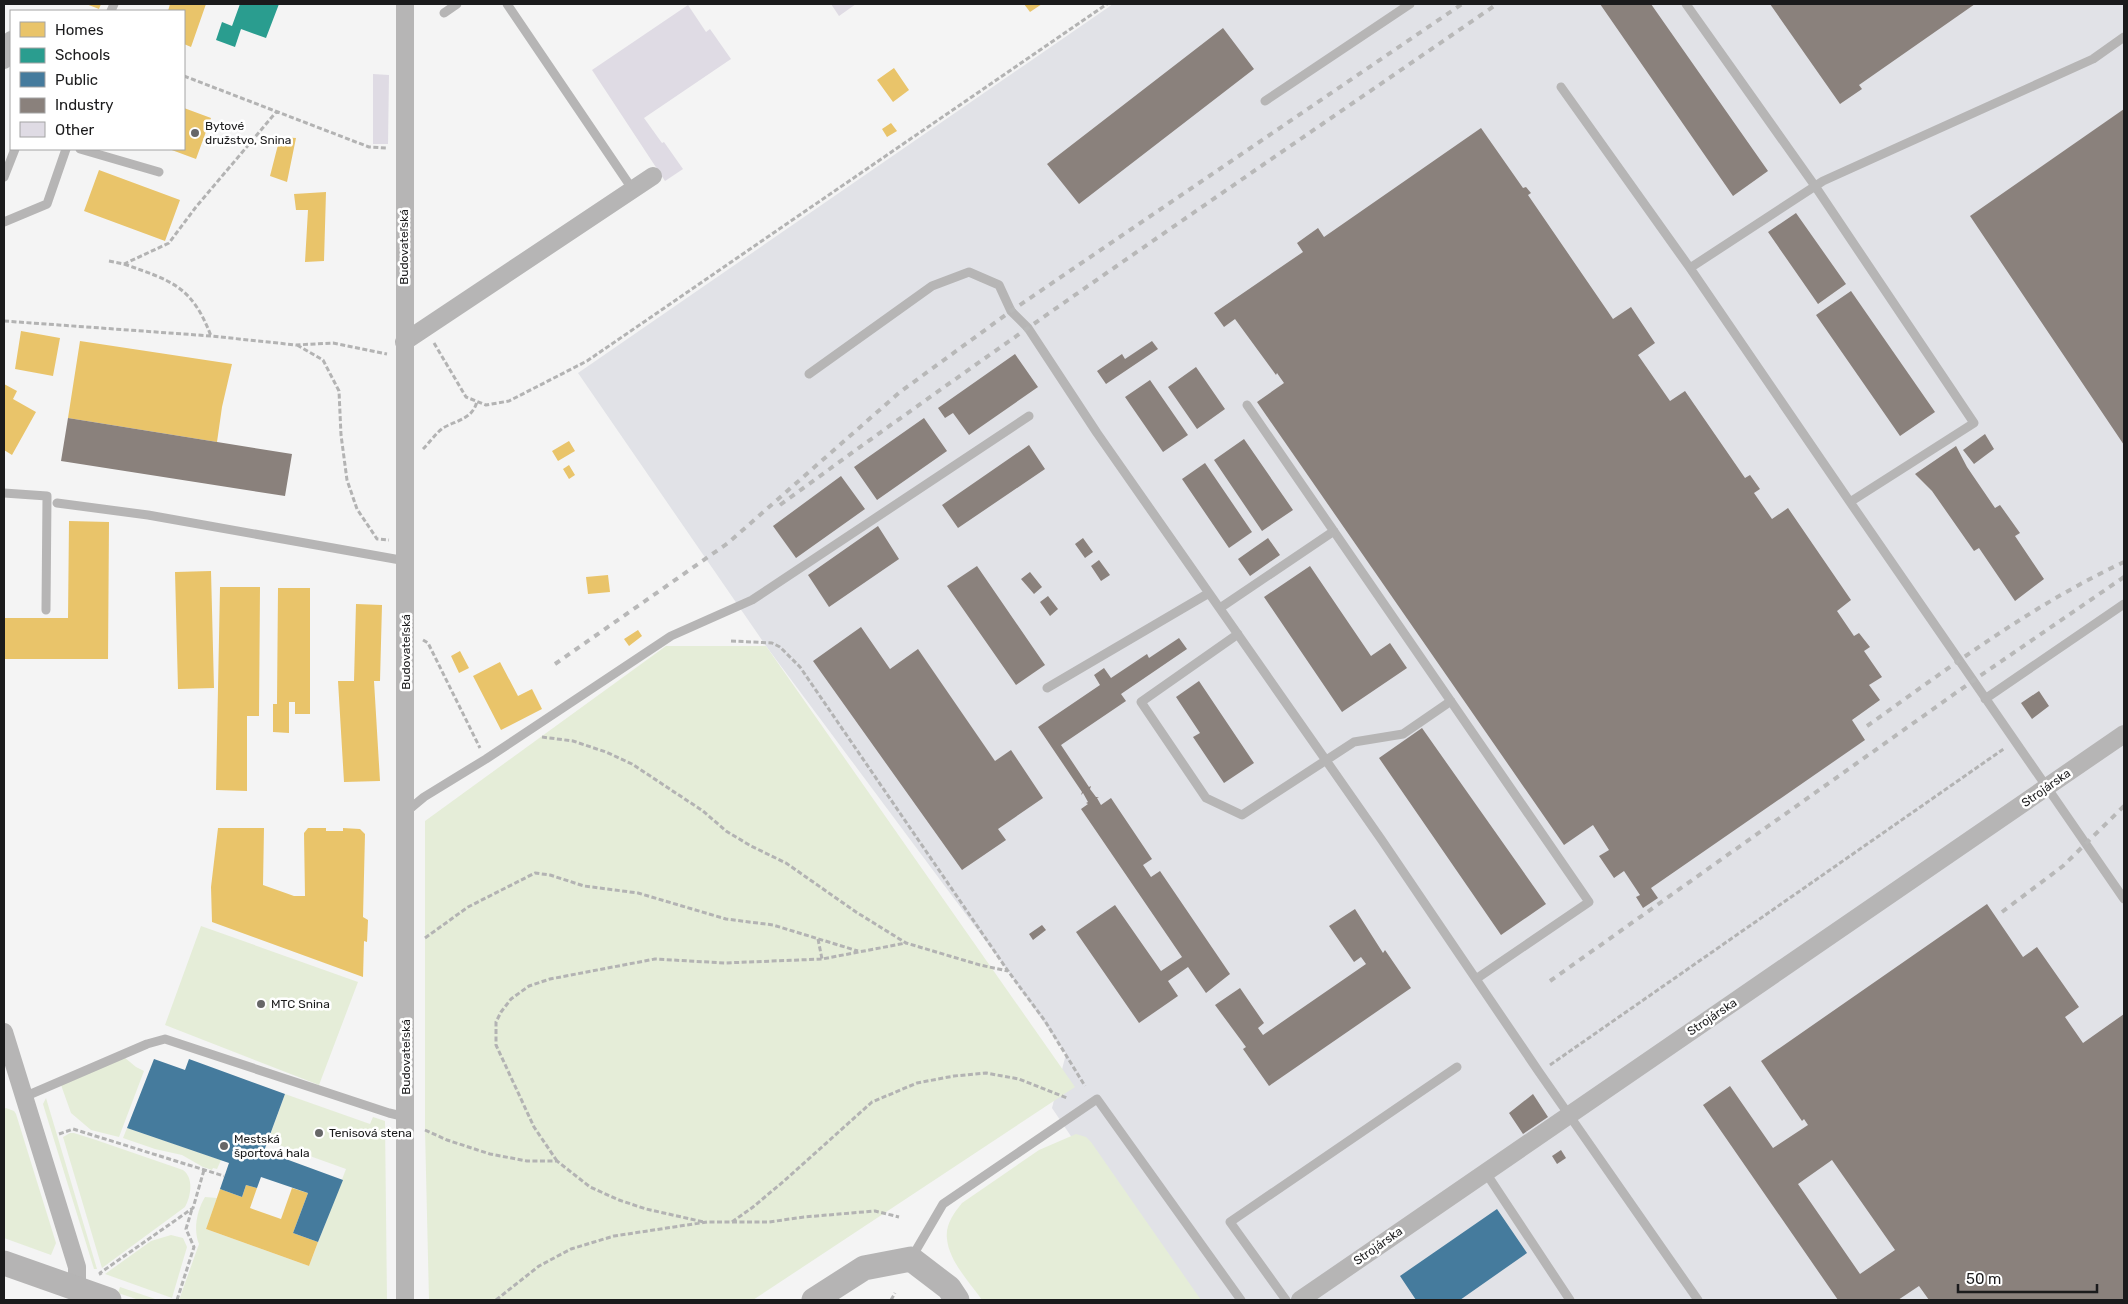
<svg xmlns="http://www.w3.org/2000/svg" width="2128" height="1304" font-family="Rubik,sans-serif">
<style>
.built{fill:#e1e2e7}
.green{fill:#e5edd8}
.homes{fill:#e9c46a}
.schools{fill:#2a9d8f}
.public{fill:#457b9d}
.industry{fill:#8a817c;fill-rule:evenodd}
.building{fill:#dfdbe4}
.lines{fill:none;stroke-linecap:round;stroke-linejoin:round}
.path{stroke:#b3b3b3;stroke-width:3;stroke-dasharray:5 2.5;stroke-linecap:butt}
.lane{stroke:#b6b5b5;stroke-width:9}
.street{stroke:#b6b5b5;stroke-width:18}
.secondary{stroke:#b5b4b4;stroke-width:25}
.rail{stroke:#b8b8b8;stroke-width:4;stroke-dasharray:6 6;stroke-linecap:butt}
.poi-dot{fill:#676768;stroke:#fff;stroke-width:2}
.labels{text-anchor:middle;dominant-baseline:central;stroke-width:5;stroke-linejoin:round;paint-order:stroke}
.poi-label{font-size:12px;fill:#1b1b1c;stroke:#fff;text-anchor:start}
.street-label{font-size:12px;fill:#1b1b1c;stroke:#fff}
</style>
<rect width="100%" height="100%" fill="#f4f4f4"/>
<path class="built" d="M1113,4H2124V1300H1181L1052,1108L1066,1054L1008,971L766,646L578,373Z"/>
<path class="green" d="M666,646H766L1075,1087L753,1300H429L425,1130V821Z
M201,926L358,982L319,1085L165,1025Z
M124,1057L136,1067L144,1071L119,1137L91,1130L71,1113L61,1085Z
M285,1094L370,1124L373,1117L385,1121L387,1300H179L199,1244C193,1230 197,1210 205,1197L217,1198L206,1229L309,1266L346,1169L268,1141Z
M46,1098L97,1269H94L46,1114L43,1104Z
M6,1108L14,1111L16,1114L56,1243L51,1255L4,1238V1109Z
M127,1128L221,1160L217,1169L213,1168L212,1170L203,1167L182,1155L155,1149L123,1138Z
M70,1133H74L96,1140L183,1170C194,1178 191,1196 185,1207L102,1268L63,1137Z
M1076,1134L1086,1137L1091,1142L1201,1300H982C970,1283 949,1261 947,1239C945,1225 954,1213 962,1203L1039,1150Z
M171,1235L183,1238L187,1247L172,1298L105,1274L151,1241Z
M120,1287L158,1300H139L118,1293Z"/>
<path class="homes" d="M86,4H101L99,9Z
M170,4H206L191,47L184,44V11H168Z
M1024,4H1042L1030,12Z
M894,68L909,90L893,102L877,80Z
M184,108L211,118L196,159L169,149H184Z
M891,123L897,131L887,137L882,129Z
M280,137L296,138L287,182L270,176Z
M99,170L180,200L165,241L84,211Z
M326,192L324,261L305,262L308,210H296L294,194Z
M21,331L60,338L53,376L15,369Z
M80,341L232,364L222,407L217,442L68,418Z
M4,384L17,391L13,399L36,412L12,455L4,450Z
M569,441L575,451L558,461L552,451Z
M569,465L575,475L569,479L563,469Z
M69,521L109,522L108,659H4V618H68Z
M211,571L214,688L178,689L175,572Z
M608,575L610,592L588,594L586,577Z
M220,587H260L259,716H247V791L216,790Z
M278,588H310V714H295V702H289V733L273,732V704H277V702Z
M356,604L382,605L380,681H374L380,781L344,782L338,681H354Z
M638,630L642,636L629,646L624,639Z
M460,651L469,668L459,673L451,656Z
M500,662L518,696L532,689L542,709L501,730L473,676Z
M218,828H264L263,885L294,896H305L304,833L308,828H326V831H343V828L360,829L365,834L363,917L368,920L367,942L364,941L363,977L212,922L211,887Z
M246,1185L257,1188L250,1208L281,1219L292,1188L308,1193L293,1233L318,1242L309,1266L206,1229L220,1189L242,1197Z"/>
<path class="schools" d="M240,4H279L266,38L241,29L235,47L216,40L222,22L232,26Z"/>
<path class="public" d="M154,1059L185,1070L189,1059L285,1094L264,1151L343,1180L318,1242L293,1233L308,1193L261,1177L257,1188L246,1185L242,1197L220,1189L229,1163L127,1128Z
M1497,1209L1527,1253L1460,1300H1416L1400,1276Z"/>
<path class="industry" d="M1600,4H1651L1768,171L1733,196Z
M1770,4H1975L1859,85L1862,89L1840,104Z
M1223,28L1254,69L1079,204L1047,164Z
M2124,109V445L1970,216Z
M1481,128L1523,188L1526,187L1531,193L1528,195L1613,319L1631,307L1655,343L1638,355L1670,401L1685,391L1745,478L1750,475L1760,489L1754,493L1772,519L1788,508L1851,600L1837,611L1854,636L1859,633L1870,647L1864,651L1882,677L1869,685L1880,700L1852,720L1865,740L1651,888L1658,898L1643,908L1636,897L1640,895L1624,871L1614,878L1599,856L1609,850L1593,825L1564,845L1257,402L1284,383L1277,373L1276,375L1235,319L1224,327L1214,313L1303,252L1297,243L1318,228L1324,237Z
M1796,213L1846,284L1818,304L1768,232Z
M1851,291L1935,412L1900,436L1816,315Z
M1152,341L1158,349L1106,384L1097,371L1122,354L1125,359Z
M1015,354L1038,387L969,435L953,413L945,418L938,408Z
M1196,367L1225,409L1197,429L1168,387Z
M1150,380L1188,435L1163,452L1125,397Z
M68,418L292,454L285,496L61,461Z
M924,418L947,451L877,500L854,467Z
M1985,434L1994,449L1974,464L1963,450Z
M1244,439L1293,510L1262,531L1214,460Z
M1029,445L1045,469L958,528L942,505Z
M1956,446L1967,467L1995,508L2000,505L2020,533L2015,536L2044,579L2015,601L1979,548L1974,551L1932,491L1915,474Z
M1205,463L1252,532L1229,548L1182,479Z
M841,476L865,509L796,558L773,526Z
M878,526L899,559L829,607L808,575Z
M1083,538L1093,552L1085,558L1075,544Z
M1268,538L1280,555L1250,576L1238,559Z
M1099,560L1110,575L1101,581L1091,566Z
M977,566L1045,665L1016,685L947,586Z
M1310,566L1371,656L1390,643L1407,668L1342,712L1264,597Z
M1030,572L1042,587L1034,594L1021,579Z
M1048,596L1058,609L1050,616L1040,602Z
M861,627L890,669L918,649L995,761L1011,750L1043,798L998,829L1006,840L962,870L813,661Z
M1179,638L1187,649L1121,694L1126,701L1061,745L1089,787L1091,786L1090,789L1096,797H1099L1097,798L1101,805L1111,798L1152,859L1143,865L1151,877L1160,871L1230,974L1206,993L1188,967L1168,981L1178,996L1139,1023L1076,932L1115,905L1161,971L1182,957L1081,809L1088,804L1086,803L1088,802L1083,793L1081,795L1082,792L1038,727L1100,685L1094,675L1104,668L1111,678L1147,654L1149,658Z
M1199,681L1254,763L1224,783L1193,737L1200,733L1176,697Z
M2039,691L2049,706L2032,719L2021,703Z
M1422,728L1546,904L1501,935L1379,758Z
M1987,904L2023,957L2037,947L2079,1007L2065,1017L2083,1043L2124,1014V1300H1929L1919,1286L1898,1300H1838L1703,1105L1730,1086L1773,1148L1808,1125L1804,1119L1802,1121L1761,1061ZM1832,1160L1895,1250L1860,1274L1798,1184Z
M1355,909L1383,953L1385,950L1411,988L1269,1086L1243,1049L1246,1047L1215,1005L1240,988L1264,1023L1258,1028L1263,1035L1366,964L1361,957L1354,962L1329,926Z
M1042,925L1046,930L1033,940L1029,934Z
M1533,1094L1548,1117L1523,1134L1509,1113Z
M1561,1150L1566,1158L1557,1164L1552,1156Z"/>
<path class="building" d="M831,4H856L839,16Z
M688,5L706,32L710,29L731,59L644,118L662,143L664,142L683,169L665,181L592,70Z
M373,74L389,75L388,144H373Z"/>
<g class="lines">
<path class="path" d="M184,76L369,147L387,148
M109,261L124,264L169,243L196,207L277,111
M124,264C172,281 192,286 211,336
M4,321L211,336L296,345L333,343L387,354
M434,343L466,397L486,405L509,401L587,361L1107,4
M297,345L323,360L339,391L341,435L347,480L357,509L377,539L389,540
M423,449C429,443 436,433 443,428C457,420 473,419 477,401
M423,640L428,643L480,748
M731,641L772,643L780,647L800,667L1008,971L1045,1021L1085,1086
M542,737L573,741L606,752L632,764L703,811L726,831L751,846L786,863L856,912L906,943L980,965L1008,971
M425,938L468,907L535,873L550,875L584,886L638,893L726,919L773,925L858,951
M818,939L822,959
M1550,1065L2005,748
M425,1130L447,1140L490,1154L527,1161H557L590,1187L619,1200L646,1209L704,1222
M59,1134L73,1129L224,1176
M557,1161L534,1127L496,1045V1022L501,1012L511,999L529,986L550,979L655,959L725,963L822,959L906,943
M732,1222L753,1207L784,1181L872,1102L917,1083L954,1076L986,1073L1019,1079L1067,1098
M101,1275L100,1273L193,1208L204,1170
M177,1300L194,1247L186,1229L192,1209
M496,1300L539,1266L571,1249L614,1236L707,1222H769L804,1217L875,1211L899,1217
M891,1300L895,1293"/>
<path class="lane" d="M507,4L633,190
M1686,4L1815,186L1974,423L1850,502L2124,899
M111,11L114,4
M444,13L457,4
M1561,87L1690,268L1823,181L2093,59L2124,37
M1265,101L1410,4
M80,149L159,172
M4,177L15,149
M4,222L47,204L66,149
M1690,268L1850,502
M809,374L932,286L969,272L999,285L1011,311L1028,328L1097,433L1381,839L1539,1072L1698,1300
M1247,405L1589,902L1476,979
M4,493L47,496L46,610
M57,503L148,515L406,561
M1220,608L1334,531
M1238,634L1141,702L1206,798L1242,815L1354,742L1403,734L1451,701
M1047,688L1209,593
M1985,699L2124,604
M406,812L424,797L486,759L671,636L752,600L1029,416
M24,1097L147,1044L165,1039L389,1113L406,1117
M1486,1173L1570,1300
M912,1257L943,1204L1097,1099L1241,1300
M1286,1300L1230,1222L1457,1067"/>
<path class="street" d="M405,4V1300
M4,60L11,40
M404,342L653,176
M4,1032L77,1267V1288
M1300,1300L2124,734"/>
<path class="secondary" d="M4,1263L109,1300
M814,1300L864,1268L911,1259L949,1288L957,1300"/>
<path class="rail" d="M780,505C1016,333 1257,169 1497,4
M555,664L728,543L900,392L1011,311L1462,4
M1867,726C1950,667 2032,605 2124,562
M2002,912L2063,866L2124,806
M1550,981L1974,680L2124,577"/>
</g>
<g class="poi-dot">
<circle cx="195" cy="133" r="5"/>
<circle cx="261" cy="1004" r="5"/>
<circle cx="319" cy="1133" r="5"/>
<circle cx="224" cy="1146" r="5"/>
</g>
<g class="labels">
<g class="poi-label">
<text x="205" y="126">Bytové<tspan x="205" dy="14">družstvo, Snina</tspan></text>
<text x="271" y="1004">MTC Snina</text>
<text x="329" y="1133">Tenisová stena</text>
<text x="234" y="1139">Mestská<tspan x="234" dy="14">športová hala</tspan></text>
</g>
<g class="street-label">
<text transform="translate(404 247) rotate(-90)">Budovateľská</text>
<text transform="translate(406 652) rotate(-90)">Budovateľská</text>
<text transform="translate(2046 788) rotate(-35)">Strojárska</text>
<text transform="translate(1712 1017) rotate(-34)">Strojárska</text>
<text transform="translate(406 1057) rotate(-90)">Budovateľská</text>
<text transform="translate(1378 1246) rotate(-35)">Strojárska</text>
</g>
</g>
<rect width="2128" height="1304" fill="none" stroke="#1b1b1c" stroke-width="10"/>
<rect x="10" y="10" width="175" height="140" fill="#ffffff" stroke="#a4a4a4"/>
<rect x="20" y="22" width="25" height="15" fill="#e9c46a" stroke="#a4a4a4"/>
<text x="55" y="35" font-size="15" fill="#1b1b1c">Homes</text>
<rect x="20" y="48" width="25" height="15" fill="#2a9d8f" stroke="#a4a4a4"/>
<text x="55" y="60" font-size="15" fill="#1b1b1c">Schools</text>
<rect x="20" y="72" width="25" height="15" fill="#457b9d" stroke="#a4a4a4"/>
<text x="55" y="85" font-size="15" fill="#1b1b1c">Public</text>
<rect x="20" y="98" width="25" height="15" fill="#8a817c" stroke="#a4a4a4"/>
<text x="55" y="110" font-size="15" fill="#1b1b1c">Industry</text>
<rect x="20" y="122" width="25" height="15" fill="#dfdbe4" stroke="#a4a4a4"/>
<text x="55" y="135" font-size="15" fill="#1b1b1c">Other</text>
<path d="M1958 1284v8h139v-8" fill="none" stroke="#1b1b1c" stroke-width="2.5"/>
<text x="1966" y="1284" font-size="15" fill="#1b1b1c" stroke="#ffffff" stroke-width="4" paint-order="stroke">50 m</text>
</svg>
